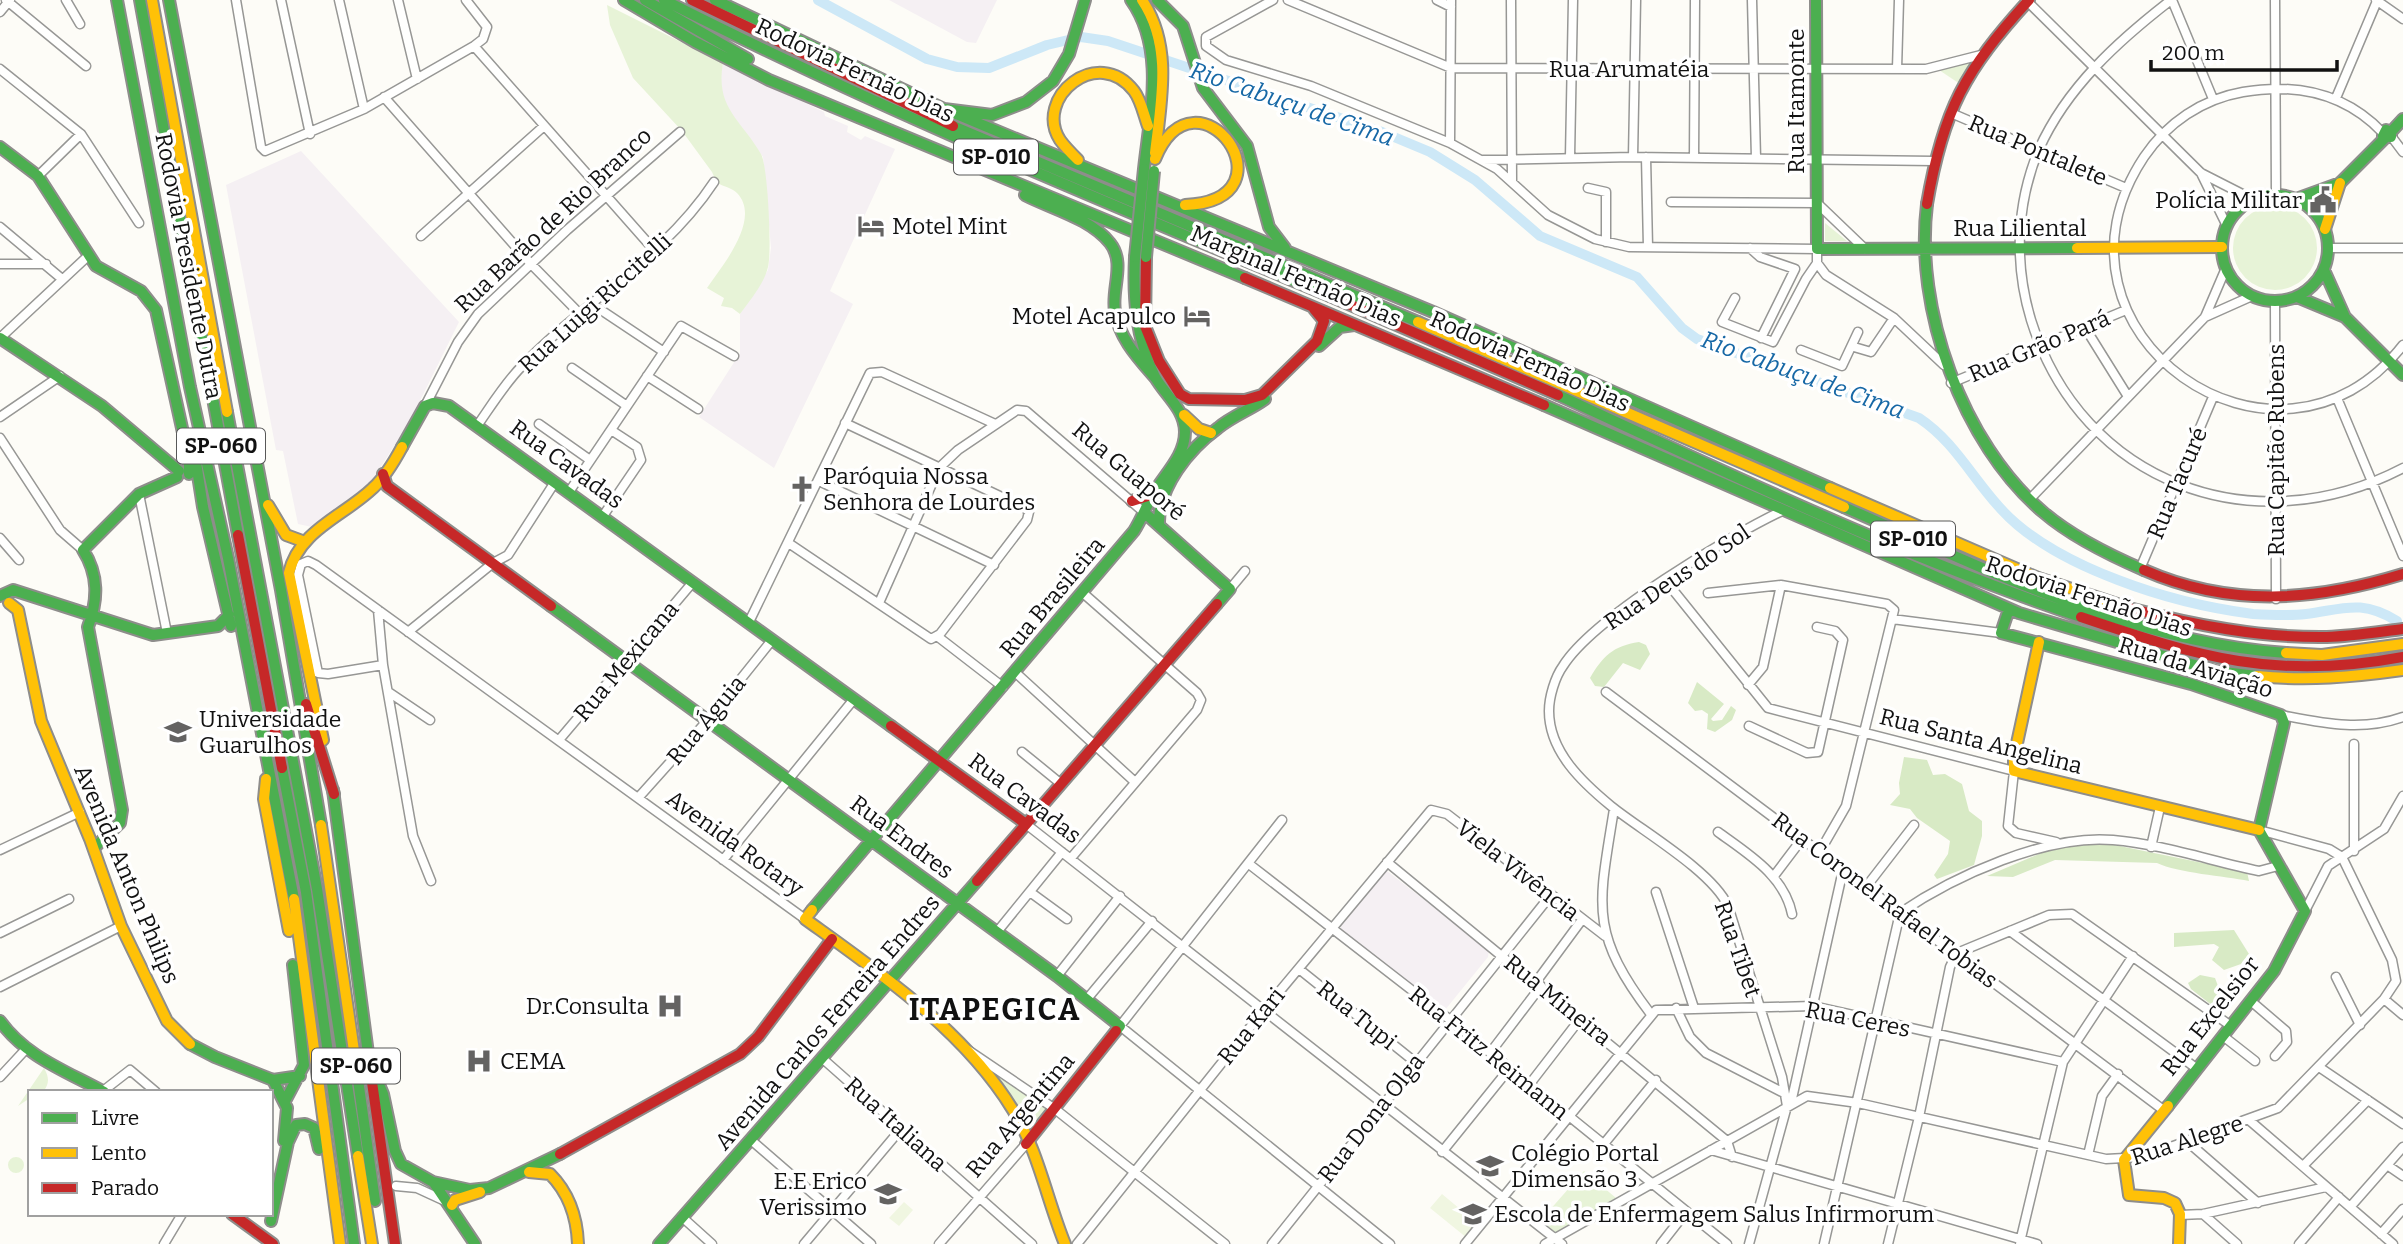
<svg xmlns="http://www.w3.org/2000/svg" width="2403" height="1244" font-family="Bitter,serif">
<style>
.industrial{fill:#f5f0f3}
.green{fill:#e7f3d7}
.forest{fill:#d8eac5}
.pitch{fill:#f0f6e1}
.lines{fill:none;stroke-linecap:round;stroke-linejoin:round}
.river{stroke:#cde8f7;stroke-width:10}
.street-casing{stroke:#979795;stroke-width:11}
.fast-casing{stroke:#8e8d8b;stroke-width:14}
.slow-casing{stroke:#8e8d8b;stroke-width:14}
.jam-casing{stroke:#8e8d8b;stroke-width:14}
.street{stroke:#fffffe;stroke-width:8}
.fast{stroke:#4caf50;stroke-width:10}
.slow{stroke:#ffc107;stroke-width:10}
.jam{stroke:#c62828;stroke-width:10}
.fast-bridge-casing{stroke:#8e8d8b;stroke-width:14;stroke-linecap:butt}
.fast-bridge{stroke:#4caf50;stroke-width:10}
.labels{text-anchor:middle;dominant-baseline:central;stroke-width:7;stroke-linejoin:round;paint-order:stroke}
.shield{fill:#fff;stroke:#585858;stroke-width:2}
.shield-label{font-size:21px;font-weight:bold;fill:#111}
.street-label{font-size:23px;fill:#111;stroke:#fff}
.poi-label{font-size:23px;fill:#111;stroke:#fff;text-anchor:start}
.water-label{font-size:24px;font-style:italic;fill:#1768a6;stroke:#fff}
.district-label{font-size:30px;font-weight:bold;letter-spacing:2px;fill:#111;stroke:#fff}
</style>
<rect width="100%" height="100%" fill="#fdfcf7"/>
<path class="industrial" d="M889,0H997L976,43L967,42Z
M723,63L824,112L825,116L848,126L847,132L861,140L865,136L895,149L830,291L853,304L774,468L699,417L740,353V314L768,270L771,248L763,157L726,106L719,82Z
M301,151L459,322L409,423L371,482L312,527L298,524L283,451L276,450L226,185Z
M1383,871H1387L1489,950L1488,957L1445,1010L1341,929L1340,924Z"/>
<path class="green" d="M607,5L723,63C715,108 741,119 761,154C768,166 772,252 768,267C764,284 750,300 740,314L732,308L721,306L724,298L707,288C722,266 762,219 737,193C732,188 723,186 717,183L712,172L682,131L633,78L610,25Z
M1976,59L1963,86L1939,70Z
M2233 248a42 42 0 1 1 84 0a42 42 0 1 1-84 0Z
M1825,223L1847,241H1825Z
M987,1067L1047,1107L1031,1127Z
M44,1068C49,1077 50,1083 43,1092H30V1098L18,1106Z
M8 1165a8 8 0 1 1 16 0a8 8 0 1 1-16 0Z
M1584,1171L1616,1198L1556,1233L1541,1220Z"/>
<path class="forest" d="M1639,642L1646,645L1650,654L1640,670L1623,663L1604,687L1595,686L1590,678C1603,656 1613,646 1639,642Z
M1697,682L1724,704L1711,719L1713,721L1722,720L1731,706L1736,710L1732,720L1715,732L1707,729L1708,714L1702,710L1695,711L1688,703Z
M1904,757L1927,760L1933,775L1945,774L1962,784L1969,811L1982,821V836L1974,865L1937,879L1934,875L1948,854L1950,841L1917,818L1910,809L1890,805L1900,794L1899,783Z
M2105,843L2247,872L2249,881C2224,876 2178,873 2157,863L2055,860L2013,877L1987,876L2053,848Z
M2234,930L2249,954L2241,964L2224,970L2212,960L2219,947L2214,944L2174,947V933Z
M2200,975L2215,978L2226,1007L2218,1010L2191,989L2188,983Z"/>
<path class="pitch" d="M1442,1194L1478,1224L1467,1238L1430,1208Z
M904,1202L913,1210L899,1226L889,1218Z"/>
<g class="lines">
<path class="river" d="M818,0L927,59L957,67L989,68L1047,45L1081,37L1108,41L1382,132L1430,152L1475,180L1540,236L1637,277L1682,328L1697,339L1919,418C1955,442 1972,478 2001,509C2030,541 2078,565 2118,580C2162,597 2207,608 2253,614C2269,615 2289,616 2306,614C2344,609 2361,599 2397,621"/>
<g class="street-casing">
<path id="street" d="M6,0L86,66
M66,0L80,24
M236,0L261,147L265,151L364,109L474,46L483,39L487,27L466,0
M281,0L310,134
M339,0L364,109
M398,0L417,79
M1273,0L1206,37V46L1226,60L1311,86L1450,143L1497,169L1548,215L1595,239L1629,247L1817,249V263L1826,275L1894,318L1944,365
M1288,0L1451,68L1926,69L1981,55
M1437,0L1451,7
M1511,0L1512,182
M1752,0L1756,158
M2026,0L2201,173L2254,200
M2171,0C2118,41 2067,87 2039,149C2016,204 2014,264 2031,320C2082,484 2254,546 2403,468
M2172,0L2213,99
M2275,0L2276,196
M2376,0L2403,19
M0,12L10,0
M474,46L655,251
M0,69L81,134L139,223
M1897,69L1899,0
M384,97L531,264L580,314
M2336,98L2377,1
M1951,113L2126,188
M2383,133C2345,93 2296,83 2243,92C2202,99 2167,123 2144,157C2028,332 2277,507 2403,345
M2391,136L2403,152
M1450,143L1451,0
M1570,157L1573,0
M1633,157L1636,0
M1646,157L1648,247
M1694,158L1695,0
M1483,160L1633,157L1934,161
M2201,173L2227,226
M38,176L81,134
M1588,188L1606,192V242
M1671,202L1817,203L1865,249
M0,227L62,279
M421,236L544,126
M1750,248L1760,257L1795,269L1761,338
M2328,248H2403
M0,264H46
M1735,298L1722,322L1773,342L1806,279L1817,263
M2275,301L2276,599
M592,304L664,352
M2205,317L2252,296
M2084,326L2127,395
M0,338L89,255
M1854,347L1871,352L1894,318
M1801,350L1842,366L1858,332
M572,368L627,406
M647,376L698,409
M1951,383L2126,310
M2337,398L2403,556
M425,406L458,342L478,314L567,230L680,132
M0,417L60,376
M539,424L590,460
M477,426C491,406 505,383 522,366C583,302 664,258 714,182
M0,438L60,530L83,550
M819,481L994,565
M569,492L681,326L734,356
M139,494L167,633
M2030,499L2205,317L2226,268
M603,516L641,460L637,447L611,430
M0,538L19,560
M790,544L931,639L940,634L1027,520L1029,512L1025,508L845,423
M2140,569L2213,397
M1665,580L1768,708L2014,771L2008,826L2016,833L2056,842
M1230,589L1245,571
M1708,593L1781,585L1887,604L1894,610L1846,806L1819,853
M879,603L939,468L958,450L1017,410L1026,411L1146,514
M378,610L383,665L413,836L431,881
M1892,619L2001,633
M749,622L870,373L882,372L995,424
M408,632L493,563L508,555L555,482
M937,636L1003,687
M383,665L328,674L318,673L298,575L301,564L308,561L316,565L805,919
M1016,673L1135,782
M1748,685L1763,667L1781,585
M1606,692L2162,1109
M390,693L430,720
M2281,715C2323,723 2361,732 2403,717
M1749,726L1807,753L1818,752L1843,640L1835,631L1817,627
M559,740L693,582
M1022,752L1060,783
M638,798L708,720L772,640
M1614,809C1599,904 1588,931 1650,1013
M1282,820L1120,1026L1390,1244
M1026,824L1562,1244
M2259,830L2329,849L2342,857
M1718,832C1748,854 1784,875 1792,914
M2151,847L2160,807
M0,850L80,812
M2354,851V744
M1071,858L1197,710L1201,700L1197,693L1083,593
M723,860L854,699
M1387,862L1727,1141L1732,1157
M1249,864L1449,1019L1727,1244
M1774,876L1802,839
M1866,887L1914,825
M1030,892L1067,919
M1656,892L1694,1008
M2305,911L2328,866L2384,829L2403,796
M2010,931L2196,1068
M997,932L1062,852
M0,933L69,899
M1299,969L1415,1062
M1057,976L1120,896
M2336,977L2360,1025
M1536,982L1581,921
M0,987L121,926
M1087,999L1152,921
M2384,999L2403,1015
M2252,1002L2286,1031L2287,1042L2275,1056
M1676,1008L1690,1037L1706,1053L1784,1093
M2223,1036L2255,1061
M968,1050L1055,1109L1225,1244
M1490,1053L1541,986
M823,1059L1032,1244
M2319,1067L2403,1124
M0,1077L26,1049
M1529,1085L1580,1019
M103,1091L130,1070L156,1092
M1791,1103L1843,870
M2249,1120L2393,1244
M751,1140L871,1244
M2189,1143L2258,1203
M1603,1145L1656,1080
M1711,1150L2037,1244
M1442,1152L1509,1069
M2088,1155L2102,1096L2118,1074
M2387,1165L2403,1176
M2303,1166L2368,1100
M396,1186L417,1188L443,1200
M2351,1206L2403,1147
M2203,1214L2237,1244
M2180,1215L2203,1214L2326,1187
M682,1217L712,1244
M2381,1234L2403,1209
M2020,1242L2063,1062L2133,956
M164,1244L182,1214
M804,1244L900,1130
M939,1244L1026,1144
M1077,1244L1264,1010L1431,810L1447,814L1605,936
M1272,1244L1550,896
M1465,1244L1656,1010L1813,1006L2063,1062
M1545,1244L1807,1096L1858,1103L2106,1159L2143,1157L2278,1108L2384,999L2396,981L2392,960L2342,857
M1661,1244L1686,1212
M1749,1244L1787,1106L1782,1077L1728,906C1712,871 1642,831 1611,806C1583,783 1549,752 1549,711C1549,697 1555,677 1563,666C1593,618 1730,535 1784,510
M1824,1244L1900,913C1954,876 2047,834 2113,840C2161,844 2211,861 2259,871L2278,866
M1888,1244L1919,1117L1950,967L1957,953L2049,915L2072,914L2231,1026
M2299,1244L2339,1197"/>
</g>
<g class="fast-casing">
<path id="fast" d="M117,0L190,387L228,558L294,899
M140,0L238,535
M169,0L281,590L321,825
M624,0L695,42L769,80L1245,278
M645,0L748,59
M664,0C881,110 1105,202 1330,296
M715,0L944,109L992,115L1026,102L1053,81L1069,54L1085,0
M1131,0C1166,49 1150,113 1144,169
M1157,0L1183,26L1203,88L1247,146L1269,227L1285,248
M1816,0L1817,249L2077,248
M944,109L1433,312L1830,488
M953,126L1418,322
M2391,132L2386,130L2383,136L2391,137V132L2403,119
M0,147L38,176L96,266L141,291L156,310L189,460V474
M1025,195C1052,209 1090,218 1110,243C1126,263 1111,289 1115,311C1119,339 1140,360 1157,380
M2222 248a53 53 0 1 1 106 0a53 53 0 1 1-106 0Z
M2296,199L2340,183L2385,138
M1927,204C1914,308 1962,443 2043,512C2072,537 2109,555 2144,570
M2324,270L2345,317
M2297,297L2345,317L2403,375
M0,338L102,406L179,471
M1319,346L1340,327L1354,325
M1558,395C1731,475 1901,556 2081,617
M1544,405L2019,613L2215,671L2257,676
M227,412L317,889L358,1156
M192,437L203,507L231,626
M402,447L425,406L433,403L449,406L891,726
M1844,507C1983,568 2133,643 2286,653
M1146,514L1230,589L1217,604
M1159,524C1158,487 1189,449 1218,428C1232,416 1250,410 1265,399
M0,596L13,590L153,635L218,626L229,615
M551,606L1057,976L1120,1026L1116,1031
M2009,609L2001,633L2191,684L2281,715L2284,723L2259,830L2305,911L2274,971L2168,1106
M282,768L306,892L354,1244
M333,790L369,1061L383,1094L395,1151L401,1164L433,1182L470,1190L489,1188L560,1154
M94,848L120,823L122,810L88,627C98,600 99,575 83,550L139,494L177,477
M812,910L1134,531C1141,520 1145,509 1151,498C1162,476 1185,458 1185,432C1185,409 1165,395 1155,377C1136,338 1133,299 1135,257
M0,1021C26,1057 66,1071 104,1092
M190,1044L215,1057L273,1080L287,1108L284,1141
M354,1051L375,1201
M273,1080L300,1076
M285,1101L304,1065L293,965
M434,1183L475,1244
M271,1221L288,1142L296,1125L305,1124L314,1128L319,1149
M659,1244L977,881"/>
</g>
<g class="slow-casing">
<path id="slow" d="M152,0L227,412
M1142,0C1173,46 1161,101 1155,153
M1155,159C1197,58 1300,200 1185,205
M1078,160C1072,154 1065,147 1060,140C1033,98 1098,44 1134,91C1141,100 1144,115 1148,126
M2325,229L2340,183
M2077,248L2222,247
M1418,322L1844,507
M1184,415L1199,429L1211,433
M1830,488L2038,578L2129,608
M268,505L286,535L305,542
M9,603L18,610L41,721L90,839L121,926L167,1021L190,1044
M2039,642L2014,757V771L2259,830
M2286,653L2322,655L2403,644
M2257,676C2307,681 2353,677 2403,670
M323,740L289,573C299,530 344,516 373,488C385,477 394,462 402,447
M266,779L264,799L289,931
M321,825L354,1051
M294,899L340,1244
M812,910L805,919C880,973 964,1030 1013,1110C1038,1150 1047,1200 1065,1244
M2168,1106L2124,1160L2129,1195L2164,1198L2175,1203L2180,1214L2179,1244
M358,1156L372,1244
M529,1172L550,1174C569,1193 577,1218 578,1244
M452,1205L455,1200L480,1192"/>
</g>
<g class="jam-casing">
<path id="jam" d="M692,0L953,126
M1927,204C1943,110 1965,70 2029,0
M1146,257L1145,326L1159,361L1180,394L1189,399L1245,400L1262,395L1317,341L1324,321L1314,309
M1245,278L1544,405
M1330,296L1558,395
M383,474L387,486L551,606
M1132,501L1151,495
M238,535L282,768
M2144,570C2230,608 2315,601 2403,574
M2129,608C2194,625 2260,638 2327,637C2352,636 2378,632 2403,629
M2081,617C2199,657 2276,681 2403,657
M306,704L334,794
M891,726L1026,824
M977,881L1217,604
M369,1061L395,1244
M1026,1144L1116,1031
M560,1154L740,1054L758,1037L832,939
M232,1214L273,1244"/>
</g>
<use href="#street" class="street"/>
<use href="#fast" class="fast"/>
<use href="#slow" class="slow"/>
<use href="#jam" class="jam"/>
<g class="fast-bridge-casing">
<path id="fast-bridge" d="M1135,257L1144,169
M1146,257L1154,171"/>
</g>
<use href="#fast-bridge" class="fast-bridge"/>
</g>
<defs>
<g id="civic-bare" transform="scale(2.1)"><path d="M-.6-6.5H3V-4.5H.6V-3L4-1V1h2V6H-6V1h2V-1L-.6-3ZM-1.2 2.5V6h2.4V2.5Z" fill="#646362" stroke="#fff" stroke-width="2.5" paint-order="stroke"/></g>
<g id="hotel-bare" transform="scale(2.1)"><path d="M-6-4.5h1.5V1H6V5H4.5V3h-9V5H-6ZM-4 0a1.8 1.8 0 1 1 3.6 0ZM.5 0V-2.5h3Q6-2.5 6 0Z" fill="#646362" stroke="#fff" stroke-width="2.5" paint-order="stroke"/></g>
<g id="church-bare" transform="scale(2.1)"><path d="M-1.2-6h2.4v3.5h3.3v2.4h-3.3V6h-2.4V-.1h-3.3v-2.4h3.3Z" fill="#646362" stroke="#fff" stroke-width="2.5" paint-order="stroke"/></g>
<g id="university-bare" transform="scale(2.1)"><path d="M0-5L7-2L0 1L-7-2ZM-4 1L0 2.5L4 1V4Q0 6-4 4Z" fill="#646362" stroke="#fff" stroke-width="2.5" paint-order="stroke"/></g>
<g id="hospital-bare" transform="scale(2.1)"><path d="M-5-5h3v3.5h4V-5h3V5h-3V1.5h-4V5h-3Z" fill="#646362" stroke="#fff" stroke-width="2.5" paint-order="stroke"/></g>
<g id="school-bare" transform="scale(2.1)"><path d="M0-5L7-2L0 1L-7-2ZM-4 1L0 2.5L4 1V4Q0 6-4 4Z" fill="#646362" stroke="#fff" stroke-width="2.5" paint-order="stroke"/></g>
</defs>
<g fill-rule="evenodd">
<use href="#civic-bare" x="2323" y="200"/>
<use href="#hotel-bare" x="871" y="226"/>
<use href="#hotel-bare" x="1197" y="316"/>
<use href="#church-bare" x="802" y="489"/>
<use href="#university-bare" x="178" y="732"/>
<use href="#hospital-bare" x="670" y="1006"/>
<use href="#hospital-bare" x="479" y="1061"/>
<use href="#school-bare" x="1490" y="1166"/>
<use href="#school-bare" x="888" y="1194"/>
<use href="#university-bare" x="1473" y="1214"/>
</g>
<g class="labels">
<g class="shield">
<rect x="954" y="139.5" width="84" height="35" rx="5"/>
<rect x="177" y="428.5" width="88" height="35" rx="5"/>
<rect x="1871" y="521.5" width="84" height="35" rx="5"/>
<rect x="312" y="1048.5" width="88" height="35" rx="5"/>
</g>
<g class="shield-label">
<text x="996" y="157">SP-010</text>
<text x="221" y="446">SP-060</text>
<text x="1913" y="539">SP-010</text>
<text x="356" y="1066">SP-060</text>
</g>
<g class="street-label">
<text x="1629" y="69">Rua Arumatéia</text>
<text transform="translate(855 70) rotate(25)">Rodovia Fernão Dias</text>
<text transform="translate(1796 101) rotate(-90)">Rua Itamonte</text>
<text transform="translate(2038 150) rotate(23)">Rua Pontalete</text>
<text transform="translate(553 220) rotate(-43)">Rua Barão de Rio Branco</text>
<text x="2020" y="228">Rua Liliental</text>
<text transform="translate(189 266) rotate(79)">Rodovia Presidente Dutra</text>
<text transform="translate(1296 276) rotate(23)">Marginal Fernão Dias</text>
<text transform="translate(595 303) rotate(-42)">Rua Luigi Riccitelli</text>
<text transform="translate(2039 346) rotate(-23)">Rua Grão Pará</text>
<text transform="translate(1530 361) rotate(24)">Rodovia Fernão Dias</text>
<text transform="translate(2276 450) rotate(-90)">Rua Capitão Rubens</text>
<text transform="translate(567 464) rotate(36)">Rua Cavadas</text>
<text transform="translate(1129 471) rotate(40)">Rua Guaporé</text>
<text transform="translate(2177 483) rotate(-67)">Rua Tacuré</text>
<text transform="translate(1677 577) rotate(-34)">Rua Deus do Sol</text>
<text transform="translate(2089 596) rotate(18)">Rodovia Fernão Dias</text>
<text transform="translate(1052 597) rotate(-50)">Rua Brasileira</text>
<text transform="translate(626 661) rotate(-50)">Rua Mexicana</text>
<text transform="translate(2196 667) rotate(17)">Rua da Aviação</text>
<text transform="translate(706 720) rotate(-50)">Rua Águia</text>
<text transform="translate(1981 741) rotate(14)">Rua Santa Angelina</text>
<text transform="translate(1025 798) rotate(37)">Rua Cavadas</text>
<text transform="translate(902 837) rotate(37)">Rua Endres</text>
<text transform="translate(735 843) rotate(36)">Avenida Rotary</text>
<text transform="translate(1518 870) rotate(38)">Viela Vivência</text>
<text transform="translate(127 874) rotate(67)">Avenida Anton Philips</text>
<text transform="translate(1885 900) rotate(37)">Rua Coronel Rafael Tobias</text>
<text transform="translate(1738 949) rotate(71)">Rua Tibet</text>
<text transform="translate(1558 1000) rotate(39)">Rua Mineira</text>
<text transform="translate(1357 1015) rotate(39)">Rua Tupi</text>
<text transform="translate(2210 1016) rotate(-52)">Rua Excelsior</text>
<text transform="translate(1858 1019) rotate(11)">Rua Ceres</text>
<text transform="translate(827 1022) rotate(-49)">Avenida Carlos Ferreira Endres</text>
<text transform="translate(1251 1026) rotate(-51)">Rua Kari</text>
<text transform="translate(1489 1053) rotate(39)">Rua Fritz Reimann</text>
<text transform="translate(1020 1115) rotate(-50)">Rua Argentina</text>
<text transform="translate(1371 1118) rotate(-52)">Rua Dona Olga</text>
<text transform="translate(896 1124) rotate(42)">Rua Italiana</text>
<text transform="translate(2187 1140) rotate(-18)">Rua Alegre</text>
</g>
<g class="poi-label">
<text x="2302" y="200" text-anchor="end">Polícia Militar</text>
<text x="892" y="226">Motel Mint</text>
<text x="1176" y="316" text-anchor="end">Motel Acapulco</text>
<text x="823" y="476">Paróquia Nossa<tspan x="823" dy="26">Senhora de Lourdes</tspan></text>
<text x="199" y="719">Universidade<tspan x="199" dy="26">Guarulhos</tspan></text>
<text x="649" y="1006" text-anchor="end">Dr.Consulta</text>
<text x="500" y="1061">CEMA</text>
<text x="1511" y="1153">Colégio Portal<tspan x="1511" dy="26">Dimensão 3</tspan></text>
<text x="867" y="1181" text-anchor="end">E.E Erico<tspan x="867" dy="26">Verissimo</tspan></text>
<text x="1494" y="1214">Escola de Enfermagem Salus Infirmorum</text>
</g>
<g class="water-label">
<text transform="translate(1292 104) rotate(19)">Rio Cabuçu de Cima</text>
<text transform="translate(1803 375) rotate(20)">Rio Cabuçu de Cima</text>
</g>
<g class="district-label">
<text x="995" y="1010">ITAPEGICA</text>
</g>
</g>
<rect x="28" y="1090" width="245" height="126" fill="#ffffff" stroke="#a0a0a0" stroke-width="2"/>
<rect x="42" y="1113" width="35" height="10" fill="#4caf50" stroke="#a0a0a0" stroke-width="2"/>
<text x="91" y="1125" font-size="21" fill="#111111">Livre</text>
<rect x="42" y="1148" width="35" height="10" fill="#ffc107" stroke="#a0a0a0" stroke-width="2"/>
<text x="91" y="1160" font-size="21" fill="#111111">Lento</text>
<rect x="42" y="1183" width="35" height="10" fill="#c62828" stroke="#a0a0a0" stroke-width="2"/>
<text x="91" y="1195" font-size="21" fill="#111111">Parado</text>
<path d="M2151 60v10h186v-10" fill="none" stroke="#111111" stroke-width="3.5"/>
<text x="2162" y="60" font-size="21" fill="#111111" stroke="#ffffff" stroke-width="5" paint-order="stroke">200 m</text>
</svg>
